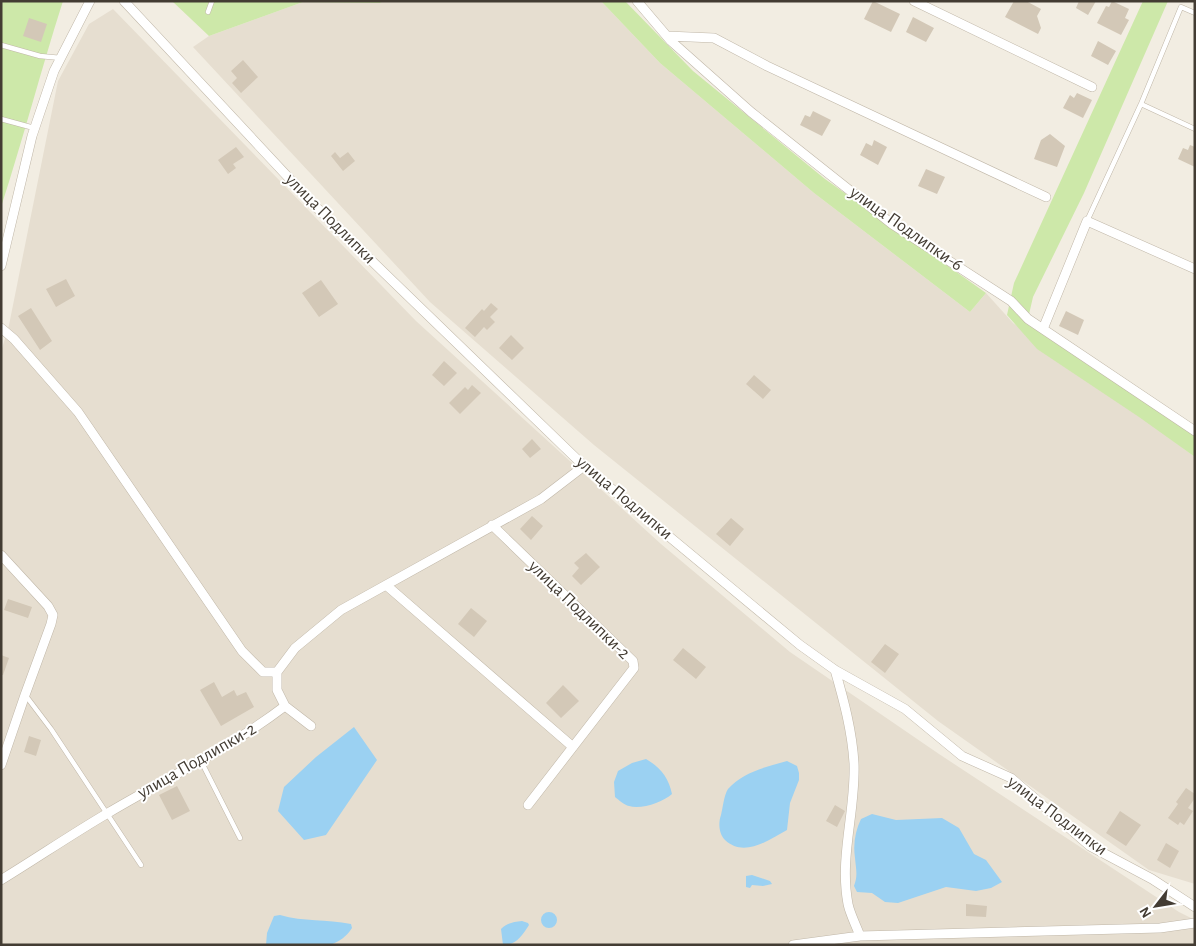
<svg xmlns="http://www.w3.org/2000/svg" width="1196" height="946" font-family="'Alegreya Sans',sans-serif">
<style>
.residential{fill:#e6ded0}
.green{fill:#cde8a9}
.water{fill:#9bd1f2}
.building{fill:#d3c8b7}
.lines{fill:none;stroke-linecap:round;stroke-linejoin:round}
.lane-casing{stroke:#c0b7a8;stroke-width:5.5}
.street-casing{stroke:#c0b7a8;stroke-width:10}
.lane{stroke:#fff;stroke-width:4.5}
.street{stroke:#fff;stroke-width:9}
.labels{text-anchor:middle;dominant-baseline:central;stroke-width:4;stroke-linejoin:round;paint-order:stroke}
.street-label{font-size:18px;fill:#433c33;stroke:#fff}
</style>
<rect width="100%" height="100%" fill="#f2ede2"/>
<path class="residential" d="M383,1H601L660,63L814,193L970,312L986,293L1013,323L1195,457V884L1149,870L938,721L594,445L430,302L193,47L209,36L303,2L380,3Z
M113,9L416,321L661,544L790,652L939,754L1179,912L1195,920V945H1V352L9,325L58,81L89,24Z"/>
<path class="green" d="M1,1H63C41,70 23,139 1,207Z
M172,1H383L380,3L303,2L209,36Z
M601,1H625L693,71L825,179L986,293L970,312L814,193L660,63Z
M1143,1H1168L1084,193L1033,297L1027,323L1195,435V457L1139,417L1037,349L1007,315L1014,283Z"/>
<path class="water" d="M354,727L377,760L326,835L304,840L278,811L284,787L316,757Z
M646,759C660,767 669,778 672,794C663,802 641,810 629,806C624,805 619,800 615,797L614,782L618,771L632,763Z
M787,761L797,766L799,773V780L790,803L787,830C769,840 744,858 725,840C719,834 718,823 721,815C723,807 724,795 728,789C743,772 766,767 787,761Z
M872,814L896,820L942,818L959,828L974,854L986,860L1002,882L991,888L976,891L946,887L898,903L885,902L872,893L857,892L854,886C858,876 856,869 855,858C853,845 855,831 861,819Z
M752,875L770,881L772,884L763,886L752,885L750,888L746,887V876Z
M541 920a8 8 0 1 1 16 0a8 8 0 1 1-16 0Z
M280,915C304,922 326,919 351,924L352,928C346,937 340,941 330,945H266L267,933L274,916Z
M522,921L528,923L529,925C522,936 516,945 503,945L501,929C507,923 513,922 522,921Z"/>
<path class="building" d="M873,1L900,14L891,32L864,19Z
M1014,1H1026L1041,9L1037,16L1041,28L1038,34L1005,17Z
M1079,1H1096L1088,15L1076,8Z
M1112,1L1129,9L1125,18L1129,20L1121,35L1097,23L1106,6L1109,7Z
M913,17L934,28L926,42L906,32Z
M29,18L47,24L41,42L23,36Z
M1098,41L1116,51L1108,65L1091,56Z
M243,60L258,77L241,93L232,83L237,78L231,71Z
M1077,93L1092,100L1083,118L1063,108L1070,95L1074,98Z
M813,111L831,120L822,136L800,125L805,115L810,117Z
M1050,134L1065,146L1057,167L1034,159L1041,140Z
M874,140L887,147L878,165L860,155L866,143L872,146Z
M1190,145L1195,147V167L1178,159L1183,148L1188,150Z
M236,147L244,157L233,164L236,168L228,174L218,160Z
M335,152L340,158L348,152L355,161L343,171L331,156Z
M926,169L945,177L937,194L918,186Z
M66,279L75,296L56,307L46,289Z
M321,280L338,304L319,317L302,293Z
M491,303L498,309L490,317L495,322L487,330L484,327L475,337L465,328L482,309L484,311Z
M31,308L52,341L40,350L18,316Z
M1066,311L1084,320L1078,335L1059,326Z
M511,335L524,348L512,360L499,348Z
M444,361L457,373L444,386L432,375Z
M754,375L771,390L763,399L746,384Z
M472,385L481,393L460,414L449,403L465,387L468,390Z
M532,439L541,449L530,458L522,449Z
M532,516L543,526L531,540L520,529Z
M731,518L744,529L730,546L716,534Z
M586,553L600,567L581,585L572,576L579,568L574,563Z
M8,599L32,607L28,618L4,610Z
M471,608L487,621L474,637L458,624Z
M885,644L899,654L885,673L871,662Z
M683,648L706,667L696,679L673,660Z
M1,655L9,658L3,675H1Z
M214,682L222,697L234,690L237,696L246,692L254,707L221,726L200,690Z
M563,685L579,701L561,718L546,703Z
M29,736L41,740L36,756L24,752Z
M177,786L190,811L172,820L159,795Z
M1186,788L1195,794V798L1188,808L1193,811L1184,825L1180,822L1178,825L1168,818L1178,804L1176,802Z
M835,805L845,811L837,827L826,821Z
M1120,811L1141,825L1126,846L1106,833Z
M1166,843L1179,851L1170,868L1157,860Z
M966,904L987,906L986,917L966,916Z"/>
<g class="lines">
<g class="lane-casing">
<path id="lane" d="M208,12L212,1
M1,45L40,56L61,58
M1141,104L1181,7L1195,13
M1,119L34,128
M1087,221L1141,104L1195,129
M26,696L51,729L141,865
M201,761L240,838"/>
</g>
<g class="street-casing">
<path id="street" d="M124,1L315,206L584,466L800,645L835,670L905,709L962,756L1011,778L1090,846L1152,879L1195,907
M637,1L671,41L751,112L892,224L1011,301L1028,319L1195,431
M914,1L1092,87
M667,36L714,38L767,66L1046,197
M1,266L32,136L54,71L90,1
M1,328L14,339L78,412L242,651L263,672H277
M1043,329L1087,221L1195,269
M492,525L633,661L634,668L528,805
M1,555L48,606L53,615L51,624L25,695L1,765
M386,585L573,747
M835,670C844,701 852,731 854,763C856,810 839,857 848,904C850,914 856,925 860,936
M311,726L285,706L277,690V672L295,648L341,610L541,499L584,466
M1,880C37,858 72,834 108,813C167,778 230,748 285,706
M793,945L860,936L1160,928L1195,923"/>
</g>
<use href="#lane" class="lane"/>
<use href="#street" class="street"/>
</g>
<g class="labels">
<g class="street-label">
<text transform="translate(330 219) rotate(45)">улица Подлипки</text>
<text transform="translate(906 229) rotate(35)">улица Подлипки-6</text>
<text transform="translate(624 498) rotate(40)">улица Подлипки</text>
<text transform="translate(579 610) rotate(44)">улица Подлипки-2</text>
<text transform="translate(197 761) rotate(-30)">улица Подлипки-2</text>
<text transform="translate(1057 816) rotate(37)">улица Подлипки</text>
</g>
</g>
<rect width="1196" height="946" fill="none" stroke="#433c33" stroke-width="5"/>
<g transform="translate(1156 906) rotate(239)" stroke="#ffffff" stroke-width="4" paint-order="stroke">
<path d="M0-4L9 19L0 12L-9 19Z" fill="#433c33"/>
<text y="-8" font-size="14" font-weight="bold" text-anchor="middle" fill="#433c33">N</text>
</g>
</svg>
